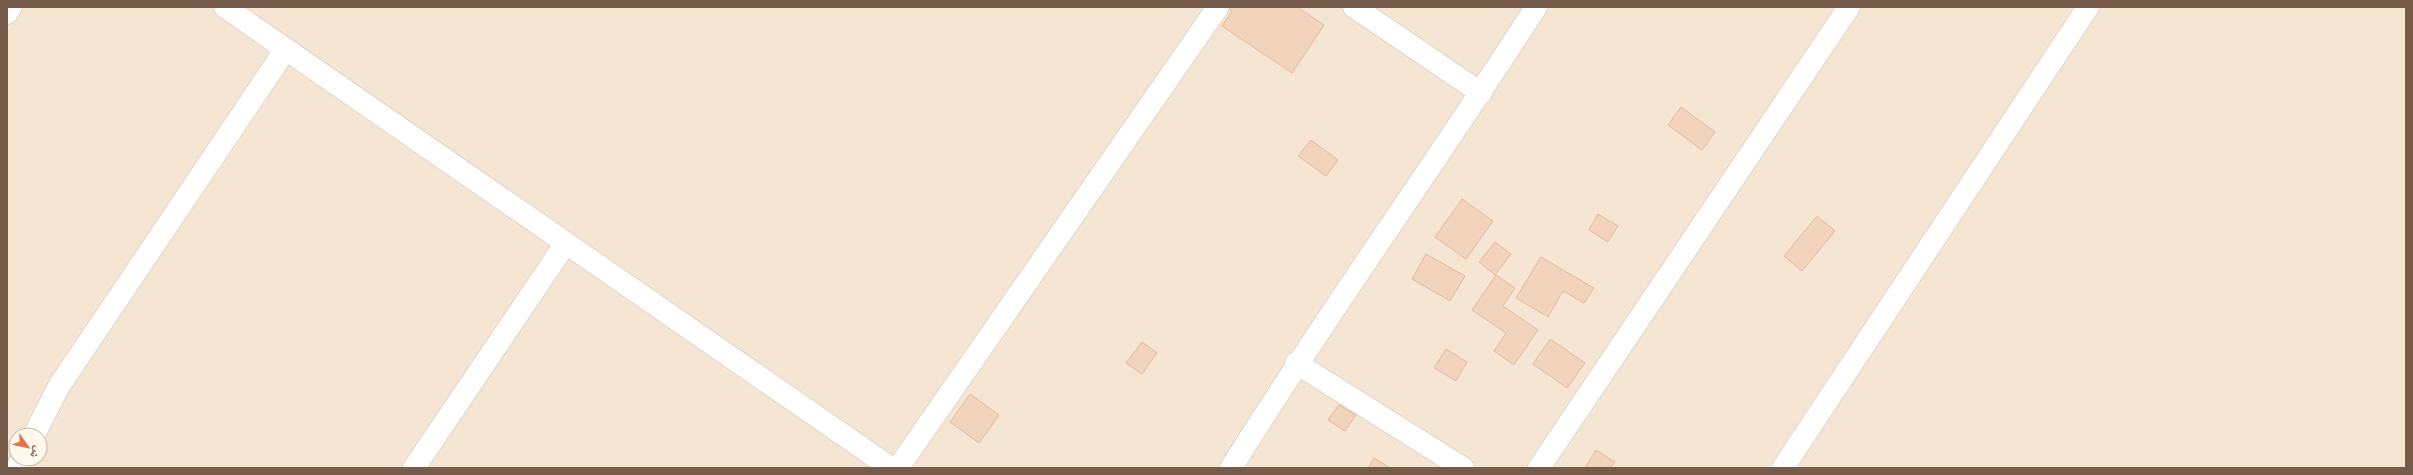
<svg xmlns="http://www.w3.org/2000/svg" width="2413" height="475" font-family="Montserrat,'Noto Naskh Arabic',sans-serif">
<style>
.residential{fill:#f4e6d3;fill-rule:evenodd}
.building{fill:#f2d3bc;stroke:#e5ba9c}
.lines{fill:none;stroke-linecap:round;stroke-linejoin:round}
.minor-casing{stroke:#d0beae;stroke-width:23}
.minor{stroke:#fff;stroke-width:22}
</style>
<rect width="100%" height="100%" fill="#fcf4e5"/>
<path class="residential" d="M7,7H2406V468H7ZM16,435H40V459H16Z"/>
<path class="building" d="M1227,7H1297L1324,25L1292,73L1222,26L1232,11Z
M1681,107L1715,132L1702,150L1668,125Z
M1311,140L1338,160L1326,176L1298,156Z
M1462,199L1493,221L1466,259L1435,237Z
M1598,214L1618,226L1608,242L1589,230Z
M1817,216L1835,231L1802,271L1784,256Z
M1495,242L1511,254L1495,275L1479,262Z
M1426,254L1465,276L1450,301L1412,279Z
M1541,257L1594,288L1584,303L1563,291L1548,317L1516,298Z
M1496,275L1515,288L1503,306L1538,330L1514,365L1494,351L1506,333L1472,310Z
M1550,339L1585,363L1567,388L1533,364Z
M1142,342L1157,353L1142,374L1126,363Z
M1446,349L1467,362L1456,381L1434,368Z
M970,394L999,415L979,443L950,422Z
M1339,405L1356,415L1345,431L1328,420Z
M1596,450L1615,462L1610,468H1585Z
M1374,458L1390,468H1368Z"/>
<g class="lines">
<g class="minor-casing">
<path id="minor" d="M225,7L891,468
M1354,7L1481,93
M7,13L11,7
M1296,363L1463,468
M34,435L59,386L286,49
M17,468L22,459
M414,468L566,243
M898,468L1218,7
M1231,468C1328,312 1437,162 1536,7
M1539,468L1849,7
M1783,468L2088,7"/>
</g>
<use href="#minor" class="minor"/>
</g>
<rect width="2413" height="475" fill="none" stroke="#765a4a" stroke-width="16"/>
<g transform="translate(28 447) rotate(123)"><circle r="19" fill="#fff8ec" stroke="#c8b9ab"/>
<path d="M0-3L7 15L0 10L-7 15Z" fill="#e87049"/>
<text y="-6" font-size="11" font-weight="bold" text-anchor="middle" fill="#765a4a">ش</text>
</g>
</svg>
